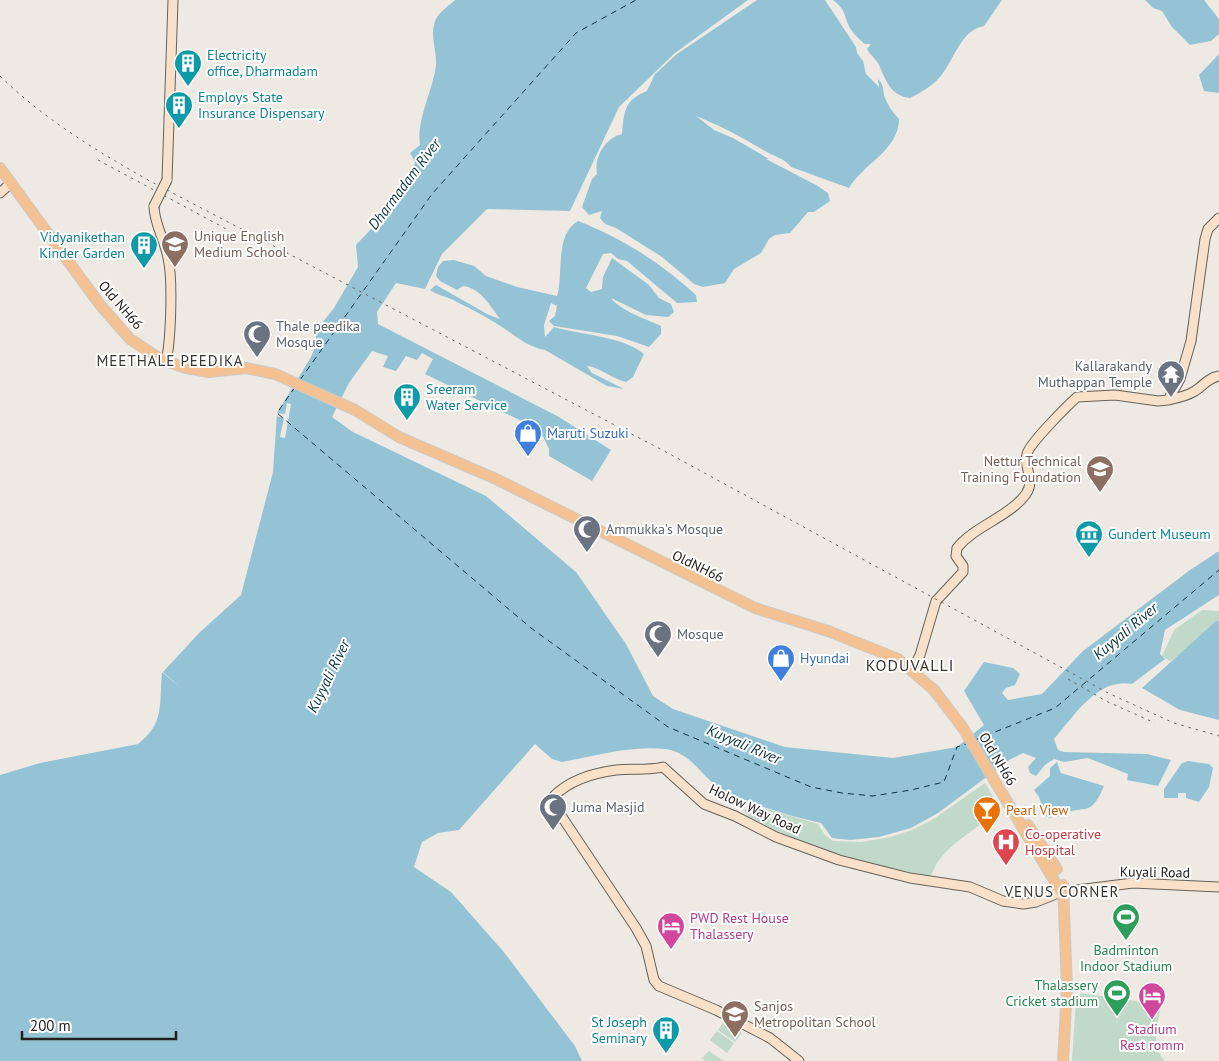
<svg xmlns="http://www.w3.org/2000/svg" width="1219" height="1061" font-family="'PT Sans',sans-serif">
<style>
.green{fill:#c1d9c8}
.water{fill:#95c3d6}
.pier{fill:#eeeae3}
.lines{fill:none;stroke-linecap:round;stroke-linejoin:round}
.ferry{stroke:#083341;stroke-width:1;stroke-dasharray:6 5;stroke-linecap:butt}
.secondary-casing{stroke:#65625b;stroke-width:11}
.primary-casing{stroke:#cacac9;stroke-width:12}
.secondary{stroke:#f9e0c8;stroke-width:9}
.primary{stroke:#f3c192;stroke-width:10}
.rail{stroke:#676461;stroke-width:1;stroke-dasharray:2.5 5;stroke-linecap:butt}
.secondary-bridge-casing{stroke:#65625b;stroke-width:11;stroke-linecap:butt}
.secondary-bridge{stroke:#f9e0c8;stroke-width:9}
.labels{text-anchor:middle;dominant-baseline:central;stroke-width:4;stroke-linejoin:round;paint-order:stroke}
.culture-label{font-size:14px;fill:#0d838f;stroke:#fff;text-anchor:start}
.education-label{font-size:14px;fill:#785e54;stroke:#fff;text-anchor:start}
.street-label{font-size:14px;fill:#23211f;stroke:#fff}
.worship-label{font-size:14px;fill:#5b616d;stroke:#fff;text-anchor:start}
.shop-label{font-size:14px;fill:#366cbe;stroke:#fff;text-anchor:start}
.food-label{font-size:14px;fill:#c56008;stroke:#fff;text-anchor:start}
.health-label{font-size:14px;fill:#be3a42;stroke:#fff;text-anchor:start}
.hotel-label{font-size:14px;fill:#b23c85;stroke:#fff;text-anchor:start}
.leisure-label{font-size:14px;fill:#27864d;stroke:#fff}
.water-label{font-size:15px;font-style:italic;fill:#083341;stroke:#fff}
.neighbourhood-label{font-size:15px;letter-spacing:1px;fill:#38352f;stroke:#fff}
.quarter-label{font-size:16px;letter-spacing:1px;fill:#38352f;stroke:#fff}
</style>
<rect width="100%" height="100%" fill="#eeeae3"/>
<path class="green" d="M1202,610L1219,611V629L1170,661L1162,656L1174,630Z
M985,783L1000,808L1001,814C982,822 952,843 940,859C935,864 935,870 930,876L853,861L809,845L749,818L744,811L750,804L818,824L825,835L833,841L861,842L891,837L912,830L932,820Z
M1081,993L1161,1005C1158,1023 1150,1047 1165,1061H1072L1076,999Z
M725,1020L742,1033L735,1042L718,1030Z
M717,1031L734,1043L727,1053L710,1040Z
M709,1051L724,1061H705L702,1058Z"/>
<path class="water" d="M455,0H748L675,53L619,107L570,211L487,209L442,254L425,289L396,283L377,312L378,324L559,417L611,450L592,481L549,456V449L540,430L425,374L433,359L422,353L417,360L406,356L396,371L383,367L388,356L372,351L349,383L332,417L353,432L486,496L576,572L626,644L653,696L673,709L785,747L893,758L957,747L984,725L964,691L984,662L1013,668L1020,674L1015,685L1006,688L1002,693L1008,700L1042,694L1083,651L1190,570L1219,551V595L1165,630L1160,654L1165,659L1132,684C1098,677 1074,716 1054,739L1058,750L1064,752L1147,754L1171,760L1158,786L1127,780L1128,774L1088,758L1064,762L1054,759L1045,765L1036,776L1030,773L1028,767L1036,758L1023,753L1011,759L938,813L911,828L879,837L850,840L832,838L821,823C789,816 756,806 726,792C701,779 694,753 665,749C632,745 594,756 562,762L552,759L535,744L459,830L438,833L422,842L414,867L451,892L503,951L575,1046L582,1061H0V775L40,763L138,744C165,723 159,704 162,672L180,687L163,672L199,633L241,595L273,472L277,413L311,357L317,343L315,332L334,308L358,267L356,245L371,229L382,211L400,190L404,177L413,170L415,162L410,153L420,145C416,121 433,90 436,65C437,51 429,33 436,19C439,12 450,5 455,0Z
M757,0H825L856,47L857,53L863,61L866,74L879,87L878,79C885,86 882,89 885,98C888,105 893,113 899,119C899,150 863,164 849,188L791,167C784,158 775,157 765,151C743,138 721,126 696,116L714,130L733,138L769,159H766L816,185L828,193L830,201L814,212H808L790,233L775,235L769,239L761,253L734,269L725,283L703,287L694,284L662,257L616,228L605,224L600,218L602,211L589,215L582,207L592,179L597,174C594,157 605,138 622,134C624,112 624,100 647,91L655,74L677,54Z
M833,0H1002L984,26C961,29 953,63 939,78C932,86 920,93 910,98C891,96 886,81 879,65C876,59 870,55 867,49L871,44H865C859,39 851,32 848,24C843,11 845,10 833,0Z
M1145,0H1204L1219,19V34L1211,41L1190,45L1172,27L1162,11L1153,8Z
M1219,54V93L1204,91L1199,75Z
M578,221C622,238 661,263 696,295L697,302L677,303L627,261L618,259L611,253L603,254L586,288L591,292L602,289L603,277L612,258L649,285L659,298L671,304L674,312L668,317L646,315L611,298C619,310 648,320 661,326V334L649,347L617,336L554,326L549,321L555,316L557,306L551,303L544,325L545,337L554,327C582,335 622,336 644,354L633,377L626,382C613,379 599,367 587,366L592,373L624,389L607,386L545,350C530,348 518,338 505,329C489,318 469,308 451,299C444,296 437,295 430,290L436,285L489,315L500,319C490,306 481,288 463,286L457,290L440,281L436,276L438,267L443,261L454,260L474,266L486,276L517,287L557,296C564,274 554,235 578,221Z
M1219,621V720L1180,710L1142,688L1215,622Z
M1188,761L1209,764L1213,768L1209,787L1199,802L1186,798V793H1178V798H1164V789L1182,763Z
M1057,762L1061,773L1104,786C1089,822 1083,801 1059,817L1052,815L1051,818L1045,816L1039,797L1034,790L1050,776V768Z"/>
<path class="pier" d="M287,403L291,404L285,438L280,437L284,418L276,416L277,413L285,414Z"/>
<g class="lines">
<path class="ferry" d="M300,380L432,194L576,33L636,0
M295,387L277,413L531,628L668,727L811,787L842,793L873,796L911,790L944,782L957,747L966,744
M975,740L1055,708L1219,570"/>
<g class="secondary-casing">
<path id="secondary" d="M167,180L173,0
M0,193L11,183
M154,206C154,224 165,240 168,258C173,280 171,339 166,362
M1168,400C1178,398 1187,396 1195,391C1204,385 1208,378 1219,376
M912,671L920,655L936,601L963,572V566L956,556L957,548C976,525 1009,517 1026,494C1036,479 1023,468 1027,454C1029,444 1067,406 1077,397L1115,395L1158,401L1168,400L1180,379L1191,341L1205,239L1208,229L1219,218
M799,1061L770,1038L716,1010L659,986L654,980L646,946L636,928L558,811L554,796C570,780 593,773 616,770C632,768 647,771 663,767L704,804L735,816L776,837L839,860L910,878L970,887L1003,901L1023,904L1036,902L1061,892L1133,883L1219,887"/>
</g>
<g class="primary-casing">
<path id="primary" d="M0,168L101,306L130,339L160,359L186,368L209,372L246,368L275,374L355,410L399,437L496,479L755,608L828,631L898,659L934,690L963,728L1061,892
M1028,825L1057,869
M1063,885L1067,988L1063,1061"/>
</g>
<use href="#secondary" class="secondary"/>
<use href="#primary" class="primary"/>
<path class="rail" d="M0,76C44,119 95,150 148,180L666,452L1110,694L1174,723L1219,736
M98,160L230,231
M1068,679L1106,701L1155,723"/>
<g class="secondary-bridge-casing">
<path id="secondary-bridge" d="M154,206L167,180"/>
</g>
<use href="#secondary-bridge" class="secondary-bridge"/>
</g>
<defs>
<g id="building-pin" transform="scale(1.4375)"><path d="M0 17L-7.5 6A9.5 9.5 0 1 1 7.5 6Z" fill="#0f9aa8" stroke="#fff"/><path d="M-4-6H4V6H1V3H-1V6H-4ZM-2.5-4.3h1.7v1.8h-1.7ZM.8-4.3h1.7v1.8H.8ZM-2.5-1h1.7V.8h-1.7ZM.8-1h1.7V.8H.8Z" fill="#fff"/></g>
<g id="school-pin" transform="scale(1.4375)"><path d="M0 17L-7.5 6A9.5 9.5 0 1 1 7.5 6Z" fill="#8d6e63" stroke="#fff"/><path d="M0-5L7-2L0 1L-7-2ZM-4 1L0 2.5L4 1V4Q0 6-4 4Z" fill="#fff"/></g>
<g id="mosque-pin" transform="scale(1.4375)"><path d="M0 17L-7.5 6A9.5 9.5 0 1 1 7.5 6Z" fill="#6b7280" stroke="#fff"/><path d="M3.5-4.9A6 6 0 1 0 3.5 4.9A5 5 0 1 1 3.5-4.9Z" fill="#fff"/></g>
<g id="temple-pin" transform="scale(1.4375)"><path d="M0 17L-7.5 6A9.5 9.5 0 1 1 7.5 6Z" fill="#6b7280" stroke="#fff"/><path d="M0-6L5-2H3V0L6.5 2.5H4V6H1.5V3h-3V6H-4V2.5H-6.5L-3 0V-2H-5Z" fill="#fff"/></g>
<g id="shop-pin" transform="scale(1.4375)"><path d="M0 17L-7.5 6A9.5 9.5 0 1 1 7.5 6Z" fill="#3f7fe0" stroke="#fff"/><path d="M-5-2.5h2.3a2.7 3.5 0 0 1 5.4 0H5L5.5 6h-11ZM-1.5-2.5h3a1.5 2.3 0 0 0-3 0Z" fill="#fff"/></g>
<g id="university-pin" transform="scale(1.4375)"><path d="M0 17L-7.5 6A9.5 9.5 0 1 1 7.5 6Z" fill="#8d6e63" stroke="#fff"/><path d="M0-5L7-2L0 1L-7-2ZM-4 1L0 2.5L4 1V4Q0 6-4 4Z" fill="#fff"/></g>
<g id="museum-pin" transform="scale(1.4375)"><path d="M0 17L-7.5 6A9.5 9.5 0 1 1 7.5 6Z" fill="#0f9aa8" stroke="#fff"/><path d="M0-6L6-3V-2H-6V-3ZM-5-1h2V3h-2ZM-1-1h2V3h-2ZM3-1h2V3H3ZM-6 4H6V6H-6Z" fill="#fff"/></g>
<g id="bar-pin" transform="scale(1.4375)"><path d="M0 17L-7.5 6A9.5 9.5 0 1 1 7.5 6Z" fill="#e8710a" stroke="#fff"/><path d="M-6-5H6L.8 .8V4.5H3.5V6h-7V4.5H-.8V.8Z" fill="#fff"/></g>
<g id="hospital-pin" transform="scale(1.4375)"><path d="M0 17L-7.5 6A9.5 9.5 0 1 1 7.5 6Z" fill="#e0444e" stroke="#fff"/><path d="M-5-5h3v3.5h4V-5h3V5h-3V1.5h-4V5h-3Z" fill="#fff"/></g>
<g id="stadium-pin" transform="scale(1.4375)"><path d="M0 17L-7.5 6A9.5 9.5 0 1 1 7.5 6Z" fill="#2e9e5b" stroke="#fff"/><path d="M0-5a6.5 5 0 1 0 0 10a6.5 5 0 1 0 0-10ZM-3.5-1.8h7v3.6h-7Z" fill="#fff"/></g>
<g id="hotel-pin" transform="scale(1.4375)"><path d="M0 17L-7.5 6A9.5 9.5 0 1 1 7.5 6Z" fill="#d1479c" stroke="#fff"/><path d="M-6-4.5h1.5V1H6V5H4.5V3h-9V5H-6ZM-4 0a1.8 1.8 0 1 1 3.6 0ZM.5 0V-2.5h3Q6-2.5 6 0Z" fill="#fff"/></g>
</defs>
<g fill-rule="evenodd">
<use href="#building-pin" x="188" y="63"/>
<use href="#building-pin" x="179" y="105"/>
<use href="#school-pin" x="175" y="244"/>
<use href="#building-pin" x="144" y="245"/>
<use href="#mosque-pin" x="257" y="334"/>
<use href="#temple-pin" x="1171" y="374"/>
<use href="#building-pin" x="407" y="397"/>
<use href="#shop-pin" x="528" y="433"/>
<use href="#university-pin" x="1100" y="469"/>
<use href="#mosque-pin" x="587" y="529"/>
<use href="#museum-pin" x="1089" y="534"/>
<use href="#mosque-pin" x="658" y="634"/>
<use href="#shop-pin" x="781" y="658"/>
<use href="#mosque-pin" x="553" y="807"/>
<use href="#bar-pin" x="987" y="810"/>
<use href="#hospital-pin" x="1006" y="842"/>
<use href="#stadium-pin" x="1126" y="917"/>
<use href="#hotel-pin" x="671" y="926"/>
<use href="#stadium-pin" x="1117" y="993"/>
<use href="#hotel-pin" x="1152" y="996"/>
<use href="#school-pin" x="735" y="1014"/>
<use href="#building-pin" x="666" y="1030"/>
</g>
<g class="labels">
<g class="culture-label">
<text x="207" y="55">Electricity<tspan x="207" dy="16">office, Dharmadam</tspan></text>
<text x="198" y="97">Employs State<tspan x="198" dy="16">Insurance Dispensary</tspan></text>
<text x="125" y="237" text-anchor="end">Vidyanikethan<tspan x="125" dy="16">Kinder Garden</tspan></text>
<text x="426" y="389">Sreeram<tspan x="426" dy="16">Water Service</tspan></text>
<text x="1108" y="534">Gundert Museum</text>
<text x="647" y="1022" text-anchor="end">St Joseph<tspan x="647" dy="16">Seminary</tspan></text>
</g>
<g class="education-label">
<text x="194" y="236">Unique English<tspan x="194" dy="16">Medium School</tspan></text>
<text x="1081" y="461" text-anchor="end">Nettur Technical<tspan x="1081" dy="16">Training Foundation</tspan></text>
<text x="754" y="1006">Sanjos<tspan x="754" dy="16">Metropolitan School</tspan></text>
</g>
<g class="street-label">
<text transform="translate(121 305) rotate(49)">Old NH66</text>
<text transform="translate(698 566) rotate(26)">OldNH66</text>
<text transform="translate(998 759) rotate(59)">Old NH66</text>
<text transform="translate(755 809) rotate(25)">Holow Way Road</text>
<text transform="translate(1155 872) rotate(1)">Kuyali Road</text>
</g>
<g class="worship-label">
<text x="276" y="326">Thale peedika<tspan x="276" dy="16">Mosque</tspan></text>
<text x="1152" y="366" text-anchor="end">Kallarakandy<tspan x="1152" dy="16">Muthappan Temple</tspan></text>
<text x="606" y="529">Ammukka's Mosque</text>
<text x="677" y="634">Mosque</text>
<text x="572" y="807">Juma Masjid</text>
</g>
<g class="shop-label">
<text x="547" y="433">Maruti Suzuki</text>
<text x="800" y="658">Hyundai</text>
</g>
<g class="food-label">
<text x="1006" y="810">Pearl View</text>
</g>
<g class="health-label">
<text x="1025" y="834">Co-operative<tspan x="1025" dy="16">Hospital</tspan></text>
</g>
<g class="hotel-label">
<text x="690" y="918">PWD Rest House<tspan x="690" dy="16">Thalassery</tspan></text>
<text x="1152" y="1029" text-anchor="middle">Stadium<tspan x="1152" dy="16">Rest romm</tspan></text>
</g>
<g class="leisure-label">
<text x="1126" y="950">Badminton<tspan x="1126" dy="16">Indoor Stadium</tspan></text>
<text x="1098" y="985" text-anchor="end">Thalassery<tspan x="1098" dy="16">Cricket stadium</tspan></text>
</g>
<g class="water-label">
<text transform="translate(404 184) rotate(-53)">Dharmadam River</text>
<text transform="translate(1125 631) rotate(-40)">Kuyyali River</text>
<text transform="translate(328 676) rotate(-64)">Kuyyali River</text>
<text transform="translate(744 744) rotate(23)">Kuyyali River</text>
</g>
<g class="neighbourhood-label">
<text x="170" y="360">MEETHALE PEEDIKA</text>
<text x="1062" y="891">VENUS CORNER</text>
</g>
<g class="quarter-label">
<text x="910" y="665">KODUVALLI</text>
</g>
</g>
<path d="M22 1031v8h154v-8" fill="none" stroke="#23211f" stroke-width="2.5"/>
<text x="30" y="1031" font-size="15" fill="#23211f" stroke="#ffffff" stroke-width="4" paint-order="stroke">200 m</text>
</svg>
